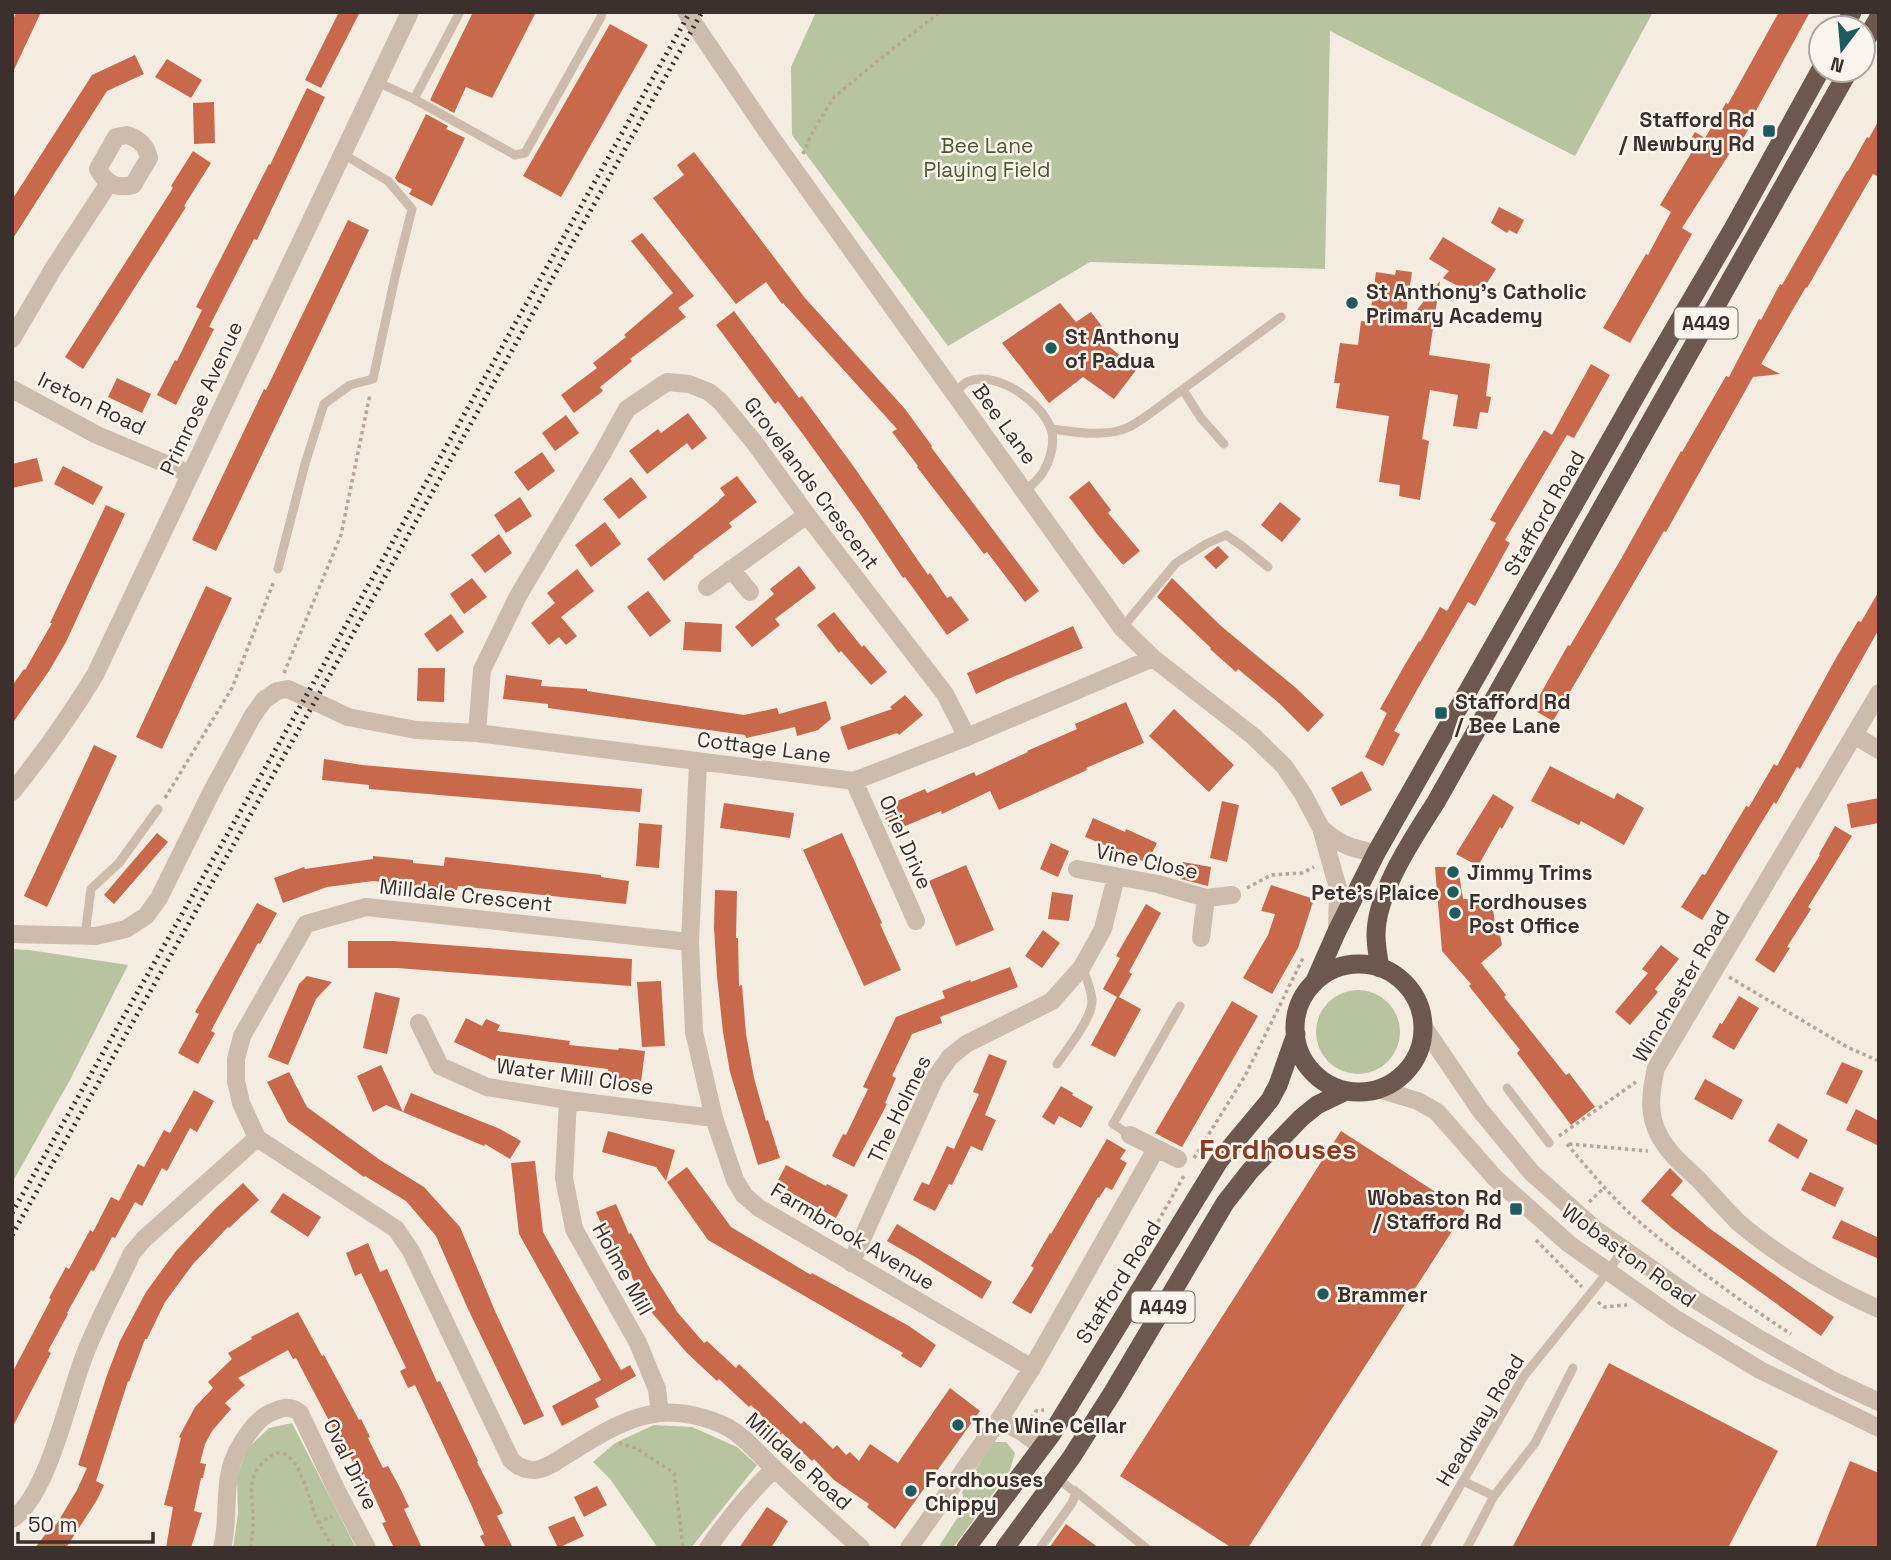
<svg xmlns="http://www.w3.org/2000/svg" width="1891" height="1560" font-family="'Space Grotesk',sans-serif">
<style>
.green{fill:#b8c4a0}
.building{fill:#c8694b}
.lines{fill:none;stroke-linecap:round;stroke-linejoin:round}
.path{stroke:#b9a596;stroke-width:3.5;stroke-dasharray:3.5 3.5;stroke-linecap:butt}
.service{stroke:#cdbbac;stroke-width:9}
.minor{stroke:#cdbbac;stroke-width:18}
.tertiary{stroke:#cdbbac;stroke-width:18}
.trunk{stroke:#6c584f;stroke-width:19}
.rail{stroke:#3b302b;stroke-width:5;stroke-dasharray:2 5;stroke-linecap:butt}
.poi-dot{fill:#1f5a5e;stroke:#fbf5ee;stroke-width:2.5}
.labels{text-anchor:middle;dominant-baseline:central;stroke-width:5;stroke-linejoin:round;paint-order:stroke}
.shield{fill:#fbf5ee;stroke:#756b66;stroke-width:2}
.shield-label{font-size:19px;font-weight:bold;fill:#3b302b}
.poi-label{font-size:21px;font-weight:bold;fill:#3b302b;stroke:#fbf5ee;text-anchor:start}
.park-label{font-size:21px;fill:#4a5a2e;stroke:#fbf5ee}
.street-label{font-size:21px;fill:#3b302b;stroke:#fbf5ee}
.district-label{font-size:28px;font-weight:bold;fill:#8c3b22;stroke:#fbf5ee}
</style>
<rect width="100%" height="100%" fill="#f4ebe1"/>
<path class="green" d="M816,12H1653L1575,156L1330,31L1325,269L1090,262L948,346L792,135L791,67Z
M12,949L29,950L128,965L71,1078L12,1183Z
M1316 1032a42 42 0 1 1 84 0a42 42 0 1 1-84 0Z
M292,1423L356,1548H233L238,1514L237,1477L247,1449L269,1428Z
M654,1425L692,1427L737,1447L757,1465L691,1548H658L610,1479L593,1462L615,1443Z
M993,1442H1006L1015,1453L1010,1470L953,1548H938L965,1506L962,1492Z"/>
<path class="building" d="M16,12H41L12,74V23Z
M339,12H360L321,88L305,80Z
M473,12H536L492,98L466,87L454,113L430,100Z
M1779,12H1810L1752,118L1754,120L1738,147L1735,145L1682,228L1692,234L1630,343L1603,328L1646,254L1648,255L1671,212L1660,205L1693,150L1687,145L1695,132L1705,138L1726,103L1728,104Z
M610,24L648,45L561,197L523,176Z
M135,55L144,74L107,91L12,240V200L92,75Z
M167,59L202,80L191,98L155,77Z
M307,88L325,97L257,240L254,239L209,327L214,329L176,405L157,395L175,360L177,361L202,310L196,307L269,164L270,165Z
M214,102L215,143L194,144L193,103Z
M426,114L448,126L446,129L465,138L432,206L409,194L412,189L398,182L395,178Z
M1879,120V177L1873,174L1807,288L1806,287L1761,364L1780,374L1753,377L1666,532L1664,531L1553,721L1532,709L1568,645L1570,646L1621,559L1681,451L1682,452L1726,376L1729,377L1759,319L1761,320L1780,284L1782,285L1847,171H1848L1867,137L1869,138Z
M193,151L211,163L184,206L186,207L83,369L65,357L173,188L171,186Z
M694,152L805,298L905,409L932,446L931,447L1039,591L1025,602L987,552L984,554L917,467L918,466L892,432L897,429L783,303L782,304L766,282L736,304L653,198L684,175L677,165Z
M1499,207L1524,220L1517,234L1509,230L1507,233L1491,223Z
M348,220L369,230L216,551L192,540L264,389L266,390Z
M642,233L694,296L678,308L686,317L630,359L632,361L600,387L603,391L574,413L561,395L597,368L593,363L626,337L624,335L673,293L631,241Z
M1443,237L1496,269L1478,297L1443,278L1449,271L1429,259Z
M1396,270L1412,272L1404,326L1440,281L1429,355L1490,364L1486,396L1491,397L1488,413L1480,412L1477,429L1453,426L1458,395L1430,390L1422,439L1429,441L1420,500L1399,496L1400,485L1379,482L1389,416L1336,408L1340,383H1334L1340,343L1358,345L1361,321L1369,322L1376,272L1395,275Z
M1060,303L1076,322L1091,312L1104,329L1096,336L1137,369L1114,399L1083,377L1049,403L1002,343Z
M734,311L799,398L802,396L854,467L928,575L930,573L947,598L951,596L969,620L947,635L905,577L903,578L861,515L802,433L778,401L775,404L716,325Z
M1591,364L1610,375L1593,405L1574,438L1567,435L1505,540L1510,543L1475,606L1468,602L1422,681L1394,731L1400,734L1383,766L1365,757L1387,713L1380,709L1403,668L1419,641L1420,642L1440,607L1447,611L1496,523L1490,520L1505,494L1544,430L1552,435Z
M117,378L151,394L142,413L108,397Z
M688,413L707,438L692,450L687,443L647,474L629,451L658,429L661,433Z
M566,415L579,433L555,451L542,433Z
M542,452L555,471L528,491L514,472Z
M37,458L43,481L12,488V464Z
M63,466L103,487L93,505L54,484Z
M737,476L757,502L729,523L732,527L693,556L694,557L664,581L647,559L719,501V500L725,495L720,488Z
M631,477L647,497L619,519L603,499Z
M1089,481L1111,510L1108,513L1140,551L1123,565L1097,534L1069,497Z
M520,497L532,516L506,533L494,515Z
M1280,502L1301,519L1282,542L1261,525Z
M106,505L125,514L66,642L49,671L12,724V686L24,669L25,670L52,623H50Z
M605,522L621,544L591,567L575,545Z
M499,534L512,553L485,573L471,555Z
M1218,546L1229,557L1216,569L1204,557Z
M799,566L816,588L775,619L780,625L752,647L735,627L774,594L770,589Z
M577,569L594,591L561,617L577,636L566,645L559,637L549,645L531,623L555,603L547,593Z
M472,578L487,597L464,614L450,594Z
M1172,578L1221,626L1296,688L1324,715L1308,732L1279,703L1238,669L1236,672L1210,649L1211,648L1157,597Z
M206,586L232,598L162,749L136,737Z
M648,591L671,621L650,637L627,607Z
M1879,591V629L1800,769L1797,767L1776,804L1774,802L1702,920L1681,907L1702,874L1705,875L1746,806L1749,807L1774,764L1777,766L1836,658L1858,621L1861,622Z
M834,612L862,647L864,645L887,672L871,685L841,651L839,653L817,625Z
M451,614L464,632L437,652L424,634Z
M685,622L722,624L721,652L683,650Z
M1073,626L1083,648L1008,679L976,694L967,673Z
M418,668H445L444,702L417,701Z
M506,675L542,680L541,686L587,689V691L744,715L777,708L779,714L826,701L831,719L818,730L797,736L795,727L746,738L745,735L548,708V704L503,699Z
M905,695L923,715L899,735L897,733L848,750L840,727L892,709L890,707Z
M1126,702L1144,743L1086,768L1087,770L999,810L990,791L942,814L941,811L891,832L881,808L925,789L927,793L974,772L976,776L1028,752L1027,751L1077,729L1075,724Z
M1174,709L1234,765L1209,792L1149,736Z
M94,745L117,756L47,907L24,896Z
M324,759L362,765L642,789L640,812L369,789V785L322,780Z
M1550,766L1614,799L1617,793L1644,808L1624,845L1581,821L1579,825L1531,801Z
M1362,771L1372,790L1341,806L1331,788Z
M1493,794L1514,807L1502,829L1500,827L1478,866L1456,854Z
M1879,798V823L1851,828L1847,804Z
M1222,801L1239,805L1227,862L1210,858Z
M724,803L794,813L790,838L720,828Z
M1093,818L1125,832L1126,829L1157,843L1147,863L1113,847L1112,848L1085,837Z
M639,823L662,825L659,868L636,866Z
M1835,826L1852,836L1808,907L1811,909L1787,947L1790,948L1774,973L1755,960L1820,855L1819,854Z
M157,833L168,842L114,904L104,895Z
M842,833L882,923L880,924L901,970L864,986L803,850Z
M1051,843L1069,851L1058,877L1040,869Z
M373,856L413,860V863L444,866L445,857L601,875V877L629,881L626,904L458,886L457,890L373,881L327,887L283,903L274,878L304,867L305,869L373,859Z
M1183,862L1211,867L1208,886L1181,879Z
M966,865L994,930L956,946L929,881Z
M1435,867H1458L1463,899L1492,900L1495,925L1498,926L1502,945L1481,963L1506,995L1504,997L1566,1075L1569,1073L1595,1107L1571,1125L1517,1053L1520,1050L1469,986L1471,984L1442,951Z
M1271,885L1314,899L1298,948L1272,994L1243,978L1268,935L1275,914L1261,911Z
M715,890L737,891L736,938H738L739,986L742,985L746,1034L754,1078L766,1121L768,1120L780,1158L758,1165L730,1072L723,1032L717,976L714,928Z
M1052,892L1073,895L1069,921L1048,919Z
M257,903L277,913L260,944L258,943L211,1031L215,1033L198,1064L178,1053L199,1014L195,1012Z
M1146,904L1161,913L1129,972L1132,974L1119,997L1141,1009L1115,1057L1091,1045L1117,997L1103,989L1120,958L1116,956Z
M1043,930L1060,943L1042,968L1025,956Z
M348,941H393L632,959L631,986L398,968H348Z
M1661,945L1679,959L1655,989L1658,992L1630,1025L1615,1012L1648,973L1642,969Z
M1010,967L1018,987L940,1017L942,1023L912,1034L892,1076L896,1078L885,1103L887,1104L854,1167L832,1156L843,1134L846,1135L868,1089L863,1087L896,1017L945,998L942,991L970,980L971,982Z
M307,976L332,982L316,999L288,1065L268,1057L299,984Z
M661,981L665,1046L642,1047L637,982Z
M375,992L400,998L387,1054L363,1048Z
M1739,996L1759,1008L1734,1050L1712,1037L1720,1023L1722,1024Z
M1232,1001L1258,1016L1182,1147L1155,1133Z
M466,1018L482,1026L486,1019L500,1025L497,1031L570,1041L569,1045L618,1050L619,1048L645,1051L641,1082L608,1078V1069L497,1055L495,1061L454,1042Z
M989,1054L1007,1061L985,1115L996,1120L982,1151L971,1146L952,1185L949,1184L935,1211L913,1200L922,1182L929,1185L947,1146L954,1149L979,1094L973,1092Z
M1842,1062L1863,1071L1847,1104L1826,1094Z
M381,1065L403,1112L411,1093L500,1129L521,1141L510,1159L485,1144L484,1146L386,1105L373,1112L357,1076Z
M289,1072L307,1107L380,1160L424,1187L460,1227L495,1311L544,1416L524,1425L468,1309L436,1236L406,1201L365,1176L364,1177L288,1122L267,1082Z
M1705,1079L1743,1100L1732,1120L1694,1099Z
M1061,1086L1073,1093L1072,1095L1093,1107L1081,1128L1059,1116L1054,1125L1042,1117Z
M194,1090L214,1101L197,1132L190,1128L167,1171L162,1168L142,1206L135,1202L115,1238L112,1237L94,1271L91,1270L67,1313L68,1314L48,1351L51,1353L12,1428V1373L51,1299L49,1298L66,1267L69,1269L90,1230L93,1232L111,1197L119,1201L138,1164L144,1167L164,1130L170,1133Z
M1856,1109L1879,1121V1146L1846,1130Z
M1778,1123L1808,1140L1798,1159L1768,1141Z
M608,1131L675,1150L666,1181L656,1167L602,1152Z
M1341,1131L1465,1211L1248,1548H1232L1120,1476Z
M1107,1139L1126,1150L1120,1159L1127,1163L1112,1190L1106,1187L1099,1198L1098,1197L1031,1314L1012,1303L1034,1268L1031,1266L1050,1233L1051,1234Z
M535,1161L543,1232L621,1370L630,1365L636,1376L595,1399L599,1407L562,1426L552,1406L601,1380L519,1234L511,1163Z
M786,1165L826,1186L827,1184L848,1195L836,1218L776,1184Z
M687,1167L731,1227L811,1275L812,1273L909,1326L936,1345L921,1368L901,1356L903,1353L708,1240L667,1182Z
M1670,1168L1683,1181L1671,1195L1709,1228L1834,1317L1821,1336L1673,1229L1641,1201Z
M1810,1172L1844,1188L1835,1207L1801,1190Z
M243,1183L259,1200L229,1228L228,1227L193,1264L165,1302L147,1339H145L129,1382L128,1381L96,1481L104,1485L97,1500L66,1548H35L54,1523L56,1525L77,1490L87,1468L78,1465L107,1375L120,1341L146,1292L176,1251L215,1209Z
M283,1193L321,1217L308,1237L270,1212Z
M616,1204L629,1234L631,1233L650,1269L678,1313L704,1343L707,1341L736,1368L739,1364L801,1424L804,1421L833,1449L837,1445L846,1455L850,1452L859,1461L870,1444L898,1463L950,1388L980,1411L895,1529L867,1507L869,1504L834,1480L814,1459L812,1461L782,1433L781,1435L751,1405L749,1407L719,1379L717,1381L687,1353L653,1314L607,1234H606L596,1212Z
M1841,1220L1879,1238V1259L1832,1238Z
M897,1224L992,1282L982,1299L917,1258L887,1241Z
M368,1243L380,1272L387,1269L437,1382L440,1381L478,1461L477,1462L503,1513L497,1516L513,1548H486L480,1536L484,1534L470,1502L415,1385L408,1388L400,1371L406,1368L361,1273L355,1276L346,1253Z
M298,1312L322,1356L324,1355L359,1420L361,1419L370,1437L368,1438L383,1468L388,1466L400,1488L409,1507L404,1509L422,1548H394L382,1523L386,1522L364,1474L360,1476L342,1441L336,1429L334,1430L296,1358L293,1359L288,1350L238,1378L245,1385L225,1403L231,1409L212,1431L205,1444L200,1463L206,1464L203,1478H201L194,1511L202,1513L191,1548H166L173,1507L164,1505L181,1438L179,1437L195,1407L213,1388L208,1382L232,1359L228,1353L252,1339L251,1337Z
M1609,1363L1778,1451L1728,1548H1512Z
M1850,1461L1879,1473V1548H1815Z
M597,1486L607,1505L584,1517L574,1497Z
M767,1507L788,1521L771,1548H739Z
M574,1516L584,1536L558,1548L548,1527Z
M1066,1524L1099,1548H1049Z"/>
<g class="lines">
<path class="path" d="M803,154L813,131L834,97L875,63L940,12
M284,673L341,535L370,394
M165,798L232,688L274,581
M1247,888L1271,875L1302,873L1314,867
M1729,977L1847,1047L1879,1061
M1559,1136L1636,1082
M1567,1144C1589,1170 1611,1197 1636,1219C1685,1261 1737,1299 1791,1334
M1569,1144L1648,1151
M1194,1158L1245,1076L1304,956
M1589,1202L1604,1188
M1151,1234L1185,1174
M1536,1240L1582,1287
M1598,1302L1604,1307L1627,1305
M1031,1418L1036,1411L1044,1410
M619,1443L636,1448L674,1473L683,1548
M318,1523L332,1516
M251,1548C252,1537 253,1526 253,1516C253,1502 249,1486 255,1473C257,1468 265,1460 269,1457C297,1435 311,1507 317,1520C322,1530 328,1539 334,1548"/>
<path class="service" d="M377,82L414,99L515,155L525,153L601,17L602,12
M414,99L460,12
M1183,390L1201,418L1224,444
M955,393C958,390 963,384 967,382C996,369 1042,402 1051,429C1056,443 1049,464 1041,475C1037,481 1030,486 1025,491
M1052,429C1076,432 1106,438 1129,427C1135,424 1142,419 1148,415L1281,317
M278,569L305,464L324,404L350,385L373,379L395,277L412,209L388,181L343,154
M1122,628L1176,563L1206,544L1226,535L1242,546L1268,567
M85,935L91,889L119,863L158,809
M1057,1064C1067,1049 1093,1017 1092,1000C1091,988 1086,977 1082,967
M1507,1088L1549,1143
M1130,1135L1113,1124L1180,1006
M1463,1481L1494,1496L1467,1548
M1074,1490L1146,1548
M1494,1496L1535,1443L1573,1368
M1040,1548L1072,1503L1076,1493L1057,1478
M1424,1548L1524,1376L1607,1273L1623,1249"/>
<path class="minor" d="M686,12L768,133L1122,628L1153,658L1253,736L1284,766L1303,794L1321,828L1338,888L1337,931
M127,135C139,139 146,145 149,158L133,185C117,189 106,184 98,169L116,137Z
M12,339L53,269L109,183
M12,389L97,435L190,474
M731,569L750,592
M707,587L807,515
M1879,693L1656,1068C1651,1090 1647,1114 1659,1135C1668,1153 1684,1166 1698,1179C1711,1193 1724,1208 1738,1222C1776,1255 1833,1289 1879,1309
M477,733L482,670L518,596L601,456L627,409L667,382L689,384L709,392L720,401L754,442L807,515L945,694L967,737
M1854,735L1879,750
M698,762L690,942L694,1032L714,1118L735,1180L744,1195L759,1208L1032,1368
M854,781L916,921
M12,792C43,754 70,716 95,675L410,12
M1321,828C1341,846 1351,848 1376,853
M1077,869L1158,884L1206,898L1232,895
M12,934L96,936L126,929L146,916L159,898L212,791L252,717L264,700L277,691L288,689L348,717L416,730L477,733L532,740L854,781L967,737L1153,658
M1201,938L1206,898
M690,942L366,907L306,924L242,1036L236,1059V1081L241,1103L257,1138L396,1229L411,1251L511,1460C518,1467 526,1470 535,1470C547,1469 558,1460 568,1454C596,1437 627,1416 660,1413C681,1411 708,1417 727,1427C746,1437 759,1455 775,1469C803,1496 832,1522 861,1548
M419,1023L440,1066L487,1087L568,1100L714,1118
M568,1100L564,1178L574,1229L638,1343L657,1389L660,1413
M1130,1135L1178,1159
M851,1263L935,1078L950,1057L966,1044L1052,1001L1082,967L1103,929L1116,877
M999,1420L1022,1432L1041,1446
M12,1519C47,1497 67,1402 82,1362C95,1325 116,1289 132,1253L144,1239L257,1138
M222,1548C229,1522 224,1496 230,1471C233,1456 241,1443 250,1431C256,1423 265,1414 275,1411C285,1407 292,1406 300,1413L338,1493L367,1548
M708,1548C728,1519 749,1493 774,1469
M909,1548L999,1420L1032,1368L1156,1149"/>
<path class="tertiary" d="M1423,1026L1480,1110L1532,1173L1595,1229L1699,1302L1758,1338L1834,1381L1879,1402
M1378,1089L1418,1101L1437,1112L1495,1178L1569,1244L1676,1319L1760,1370L1879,1428"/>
<path class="trunk" d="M1844,28L1852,12
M1863,45L1879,17
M1295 1028a64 64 0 1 1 128 0a64 64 0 1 1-128 0Z
M1380,968C1378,957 1376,946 1376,935C1376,892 1414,837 1436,802L1849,70
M1314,983L1337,931L1376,853L1648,374L1734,227L1821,69
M966,1548L1051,1435L1219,1161L1270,1100L1278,1085L1296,1034
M1005,1548L1071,1458L1113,1392L1225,1203L1250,1171L1301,1118L1317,1105L1346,1091"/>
<path class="rail" d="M12,1213L318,675L690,12
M12,1235L327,680L702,12"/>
</g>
<g class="poi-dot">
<rect x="1762" y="124" width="14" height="14" rx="3.5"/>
<circle cx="1352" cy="303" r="7"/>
<circle cx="1051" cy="348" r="7"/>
<rect x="1434" y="706" width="14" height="14" rx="3.5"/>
<circle cx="1453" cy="872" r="7"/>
<circle cx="1453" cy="892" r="7"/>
<circle cx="1455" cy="913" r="7"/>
<rect x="1509" y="1202" width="14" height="14" rx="3.5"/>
<circle cx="1323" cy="1294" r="7"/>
<circle cx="958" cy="1425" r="7"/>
<circle cx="911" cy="1491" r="7"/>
</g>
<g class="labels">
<g class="shield">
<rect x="1674.5" y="307.5" width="63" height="31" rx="5"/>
<rect x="1131.5" y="1291.5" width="63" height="31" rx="5"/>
</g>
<g class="shield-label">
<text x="1706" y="323">A449</text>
<text x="1163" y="1307">A449</text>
</g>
<g class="poi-label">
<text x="1755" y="119" text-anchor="end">Stafford Rd<tspan x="1755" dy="24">/ Newbury Rd</tspan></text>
<text x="1366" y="291">St Anthony's Catholic<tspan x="1366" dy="24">Primary Academy</tspan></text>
<text x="1065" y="336">St Anthony<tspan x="1065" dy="24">of Padua</tspan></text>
<text x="1455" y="701">Stafford Rd<tspan x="1455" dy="24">/ Bee Lane</tspan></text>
<text x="1467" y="872">Jimmy Trims</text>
<text x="1439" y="892" text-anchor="end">Pete's Plaice</text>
<text x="1469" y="901">Fordhouses<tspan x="1469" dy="24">Post Office</tspan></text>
<text x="1502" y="1197" text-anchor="end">Wobaston Rd<tspan x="1502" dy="24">/ Stafford Rd</tspan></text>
<text x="1337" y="1294">Brammer</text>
<text x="972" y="1425">The Wine Cellar</text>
<text x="925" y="1479">Fordhouses<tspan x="925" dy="24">Chippy</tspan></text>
</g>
<g class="park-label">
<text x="987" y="145">Bee Lane<tspan x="987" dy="24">Playing Field</tspan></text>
</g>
<g class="street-label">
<text transform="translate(201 398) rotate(-65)">Primrose Avenue</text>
<text transform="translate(92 403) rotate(26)">Ireton Road</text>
<text transform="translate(1005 424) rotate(54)">Bee Lane</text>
<text transform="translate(812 483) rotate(53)">Grovelands Crescent</text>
<text transform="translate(1544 513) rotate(-60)">Stafford Road</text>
<text transform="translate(764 747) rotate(7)">Cottage Lane</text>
<text transform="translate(906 842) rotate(66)">Oriel Drive</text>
<text transform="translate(1147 861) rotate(12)">Vine Close</text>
<text transform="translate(466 895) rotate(6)">Milldale Crescent</text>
<text transform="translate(1681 986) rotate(-60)">Winchester Road</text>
<text transform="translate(575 1076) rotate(8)">Water Mill Close</text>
<text transform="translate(899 1109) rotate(-64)">The Holmes</text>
<text transform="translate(853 1236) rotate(31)">Farmbrook Avenue</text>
<text transform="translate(1629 1255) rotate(36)">Wobaston Road</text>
<text transform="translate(623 1269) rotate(61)">Holme Mill</text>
<text transform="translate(1118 1282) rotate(-58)">Stafford Road</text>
<text transform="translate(1480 1420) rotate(-59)">Headway Road</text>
<text transform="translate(799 1461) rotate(42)">Milldale Road</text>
<text transform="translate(351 1464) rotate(64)">Oval Drive</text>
</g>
<g class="district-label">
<text x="1278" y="1149">Fordhouses</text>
</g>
</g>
<rect width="1891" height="1560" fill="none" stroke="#3b302b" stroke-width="28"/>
<g transform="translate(1842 49) rotate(196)"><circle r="33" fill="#fbf5ee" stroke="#aea6a0" stroke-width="2"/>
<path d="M0-5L12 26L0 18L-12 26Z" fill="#1f5a5e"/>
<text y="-10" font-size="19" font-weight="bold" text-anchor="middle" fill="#3b302b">N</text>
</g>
<path d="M18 1532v10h135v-10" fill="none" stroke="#3b302b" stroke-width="3.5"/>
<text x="28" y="1532" font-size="21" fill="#3b302b" stroke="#fbf5ee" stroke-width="5" paint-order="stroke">50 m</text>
</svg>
